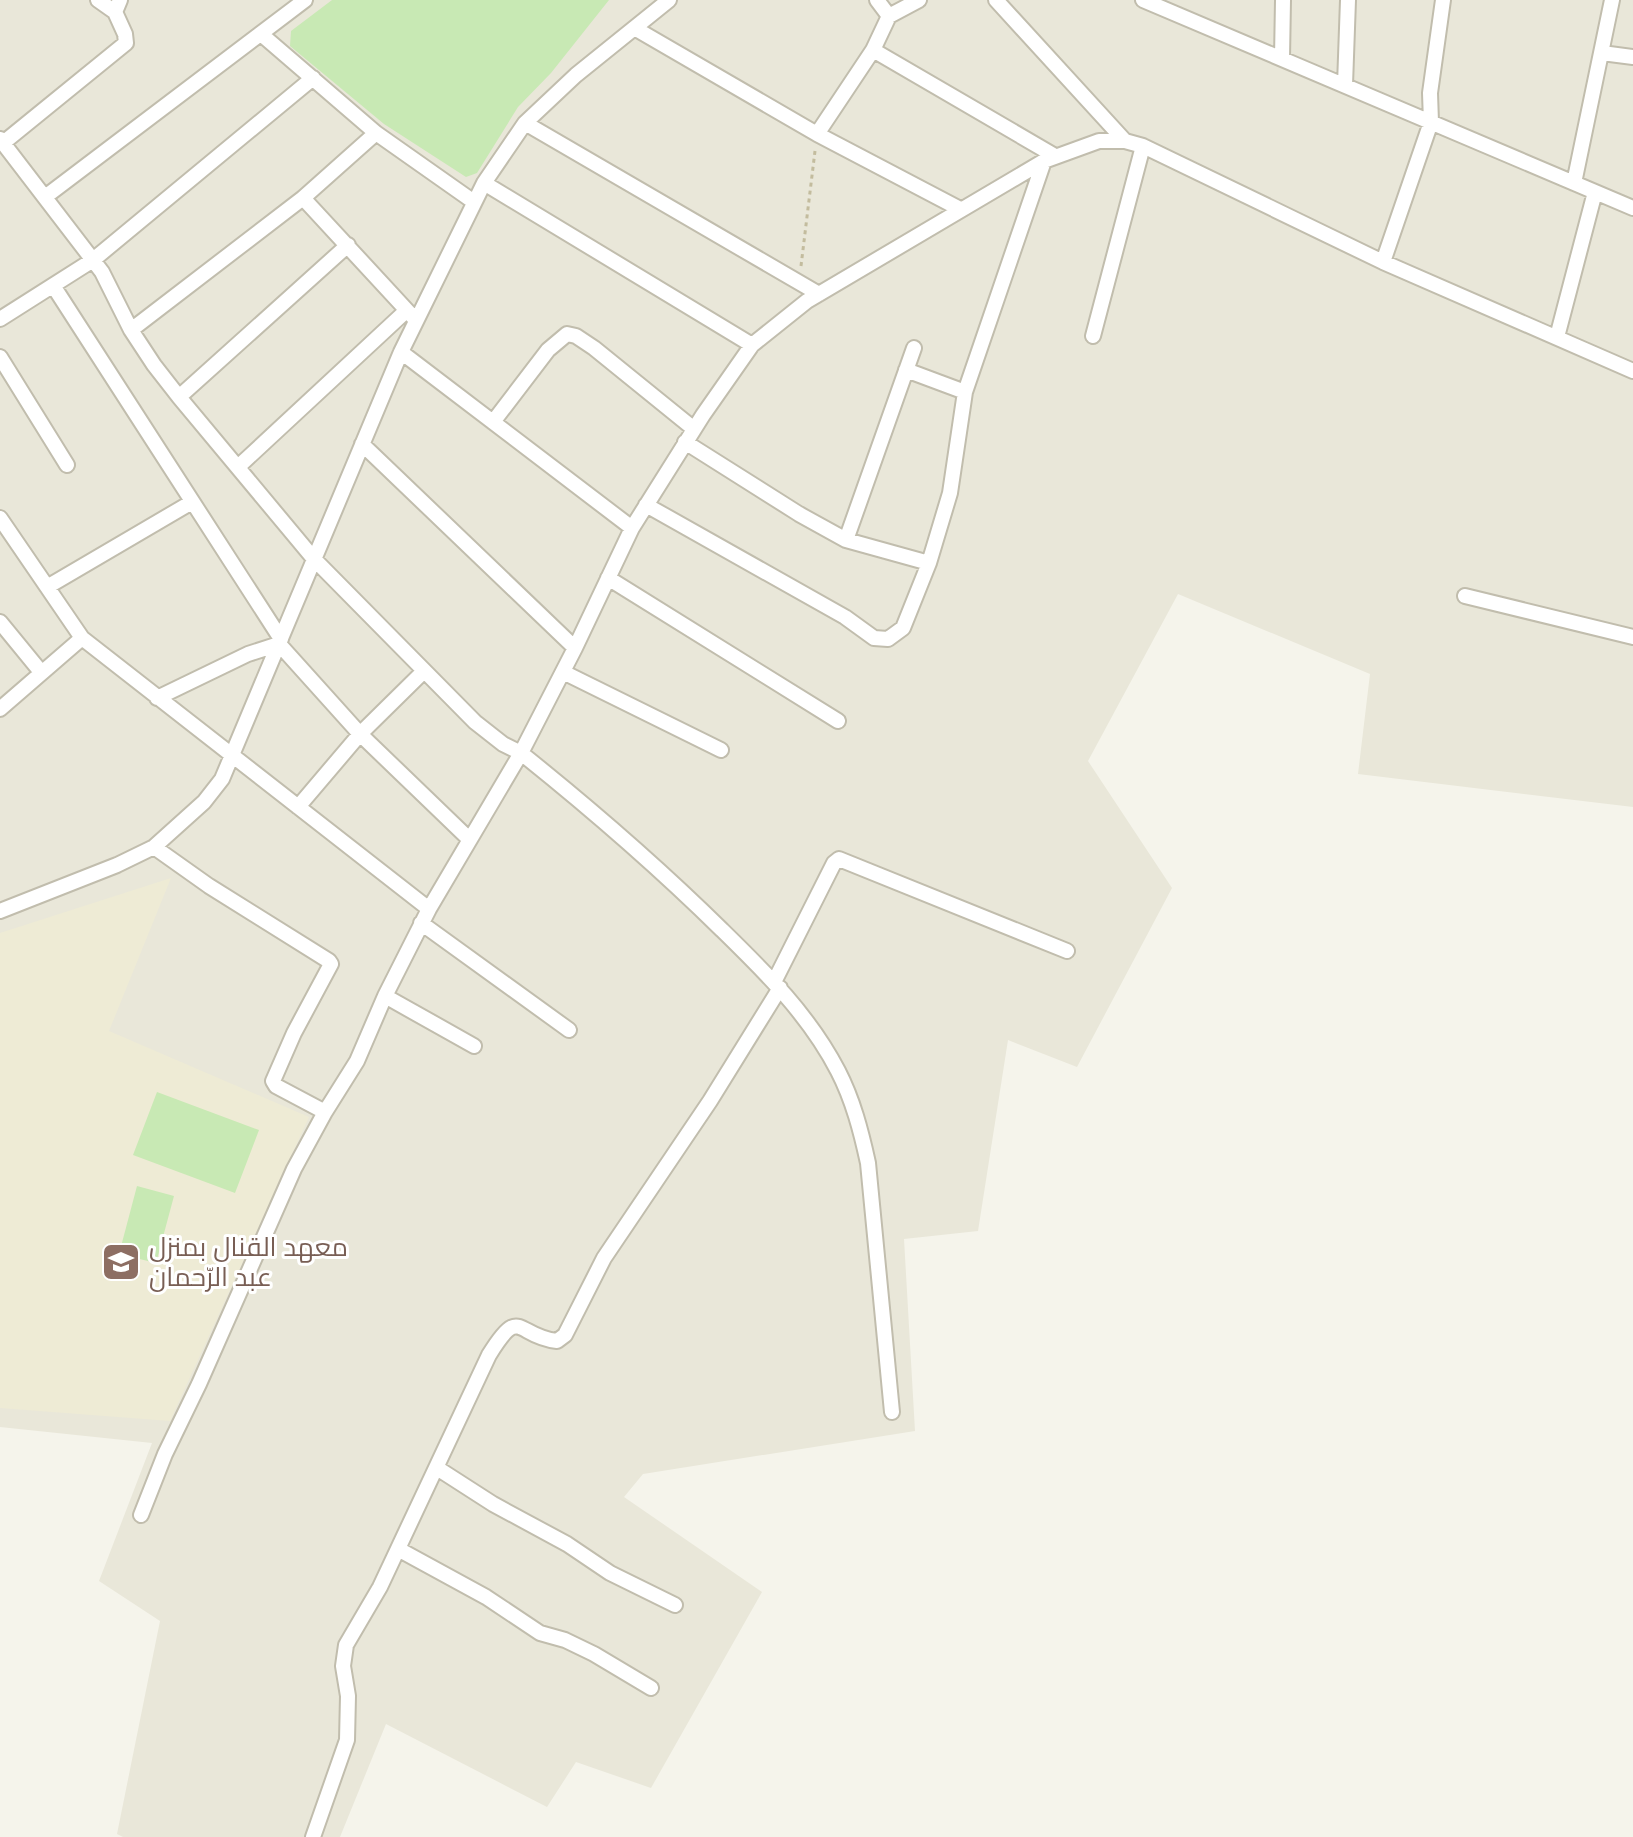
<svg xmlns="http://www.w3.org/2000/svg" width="1633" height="1837" font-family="Poppins,Cairo,sans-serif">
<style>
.residential{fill:#e9e7d9}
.education{fill:#eeebd5}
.grass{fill:#c8e9b4}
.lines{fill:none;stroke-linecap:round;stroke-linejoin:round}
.minor-casing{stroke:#c1bdad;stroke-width:18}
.path{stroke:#c3bc9e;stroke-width:3;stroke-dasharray:4 4;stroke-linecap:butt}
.minor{stroke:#fff;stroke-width:14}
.labels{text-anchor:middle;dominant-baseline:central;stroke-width:6;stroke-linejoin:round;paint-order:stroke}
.education-label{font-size:26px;fill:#785e54;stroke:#fff;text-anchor:start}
</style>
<rect width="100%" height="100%" fill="#f5f4eb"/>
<path class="residential" d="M0,0H1633V807L1358,774L1370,674L1178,594L1088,761L1172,888L1077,1067L1008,1040L978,1231L904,1239L915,1431L643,1474L624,1497L762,1592L651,1788L576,1762L547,1807L386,1724L340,1837H123L117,1834L160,1621L99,1581L152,1443L0,1427Z"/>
<path class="education" d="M171,878L109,1031L309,1117L170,1421L0,1408V933Z"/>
<path class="grass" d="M332,0H609L551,73L518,107L477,173L466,177L384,124L290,46L291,31Z
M157,1092L259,1130L235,1193L133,1155Z
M137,1186L174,1196L156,1263L119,1254Z"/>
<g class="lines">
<g class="minor-casing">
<path id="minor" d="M98,0L115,12
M996,0L1125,141
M1143,0L1633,208
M889,16L919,0
M636,29L817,134L960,209
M261,34L376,133L474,202
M873,50L1055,156
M1602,53L1633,57
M1282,58L1283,0
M1345,85L1348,0
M525,123L819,294
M817,134L873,50L889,16L877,0
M0,139L102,272L131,330L154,365L179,397L314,559L475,722L503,744L521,753L575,648L632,528L703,415L752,345L807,301L1044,161L1099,141H1125L1143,146L1383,262L1633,371
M3,143L126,43L125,34L115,12L120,0
M484,183L752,345
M1574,183L1612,0
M45,197L305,0
M303,198L413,317
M1383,262L1431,122L1430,93L1443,0
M54,287L281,639
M0,319L93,260L313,78
M131,330L303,198L376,133
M1093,336L1143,146
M1557,337L1595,192
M401,352L632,528
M0,357L67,465
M906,370L965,392
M179,397L348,245
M493,422L548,350L567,334L576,336L594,348L694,429
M685,442L799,514L846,540L929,563
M362,444L575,648
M239,466L406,311
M646,505L845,617L874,638L888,639L903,628L929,563L950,493L965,392L1044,161
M0,518L82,638L429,909
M846,540L914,348
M608,578L838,721
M47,587L192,502
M1465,596L1633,637
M0,622L41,672
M563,672L721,750
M157,698L248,654L279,644L360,734L469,839
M0,709L82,638
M298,807L360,734L424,671
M154,847L209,886L329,961L331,964L294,1033L273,1081L276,1086L325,1112
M0,911L117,865L154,847L204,802L222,779L401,352L484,183L525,123L576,75L669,0
M421,923L569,1030
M774,982L834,863L839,859L1067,951
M385,996L474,1046
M437,1468L493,1504L567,1544L610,1573L675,1605
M141,1515L165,1454L199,1384L294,1169L325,1112L357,1061L385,996L429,909L521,753C591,809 658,867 722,930C766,973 809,1015 838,1071C853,1100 861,1131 868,1163L892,1412
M398,1549L486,1597L540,1633L565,1640L594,1654L651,1688
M313,1837L347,1740L348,1696L343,1666L346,1645L380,1587L489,1355C521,1303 516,1337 557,1341L565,1335L604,1258L710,1101L780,988"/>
</g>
<path class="path" d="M801,266L815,151"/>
<use href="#minor" class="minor"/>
</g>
<defs>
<g id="school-square" transform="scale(2)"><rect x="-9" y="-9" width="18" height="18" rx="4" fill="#8d6e63" stroke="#fff"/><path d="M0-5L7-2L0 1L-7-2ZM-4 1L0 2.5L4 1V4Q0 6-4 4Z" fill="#fff"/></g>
</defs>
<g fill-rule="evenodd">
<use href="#school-square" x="121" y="1262"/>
</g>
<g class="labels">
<g class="education-label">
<text x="149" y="1247">معهد القنال بمنزل<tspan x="149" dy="30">عبد الرّحمان</tspan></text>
</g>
</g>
</svg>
